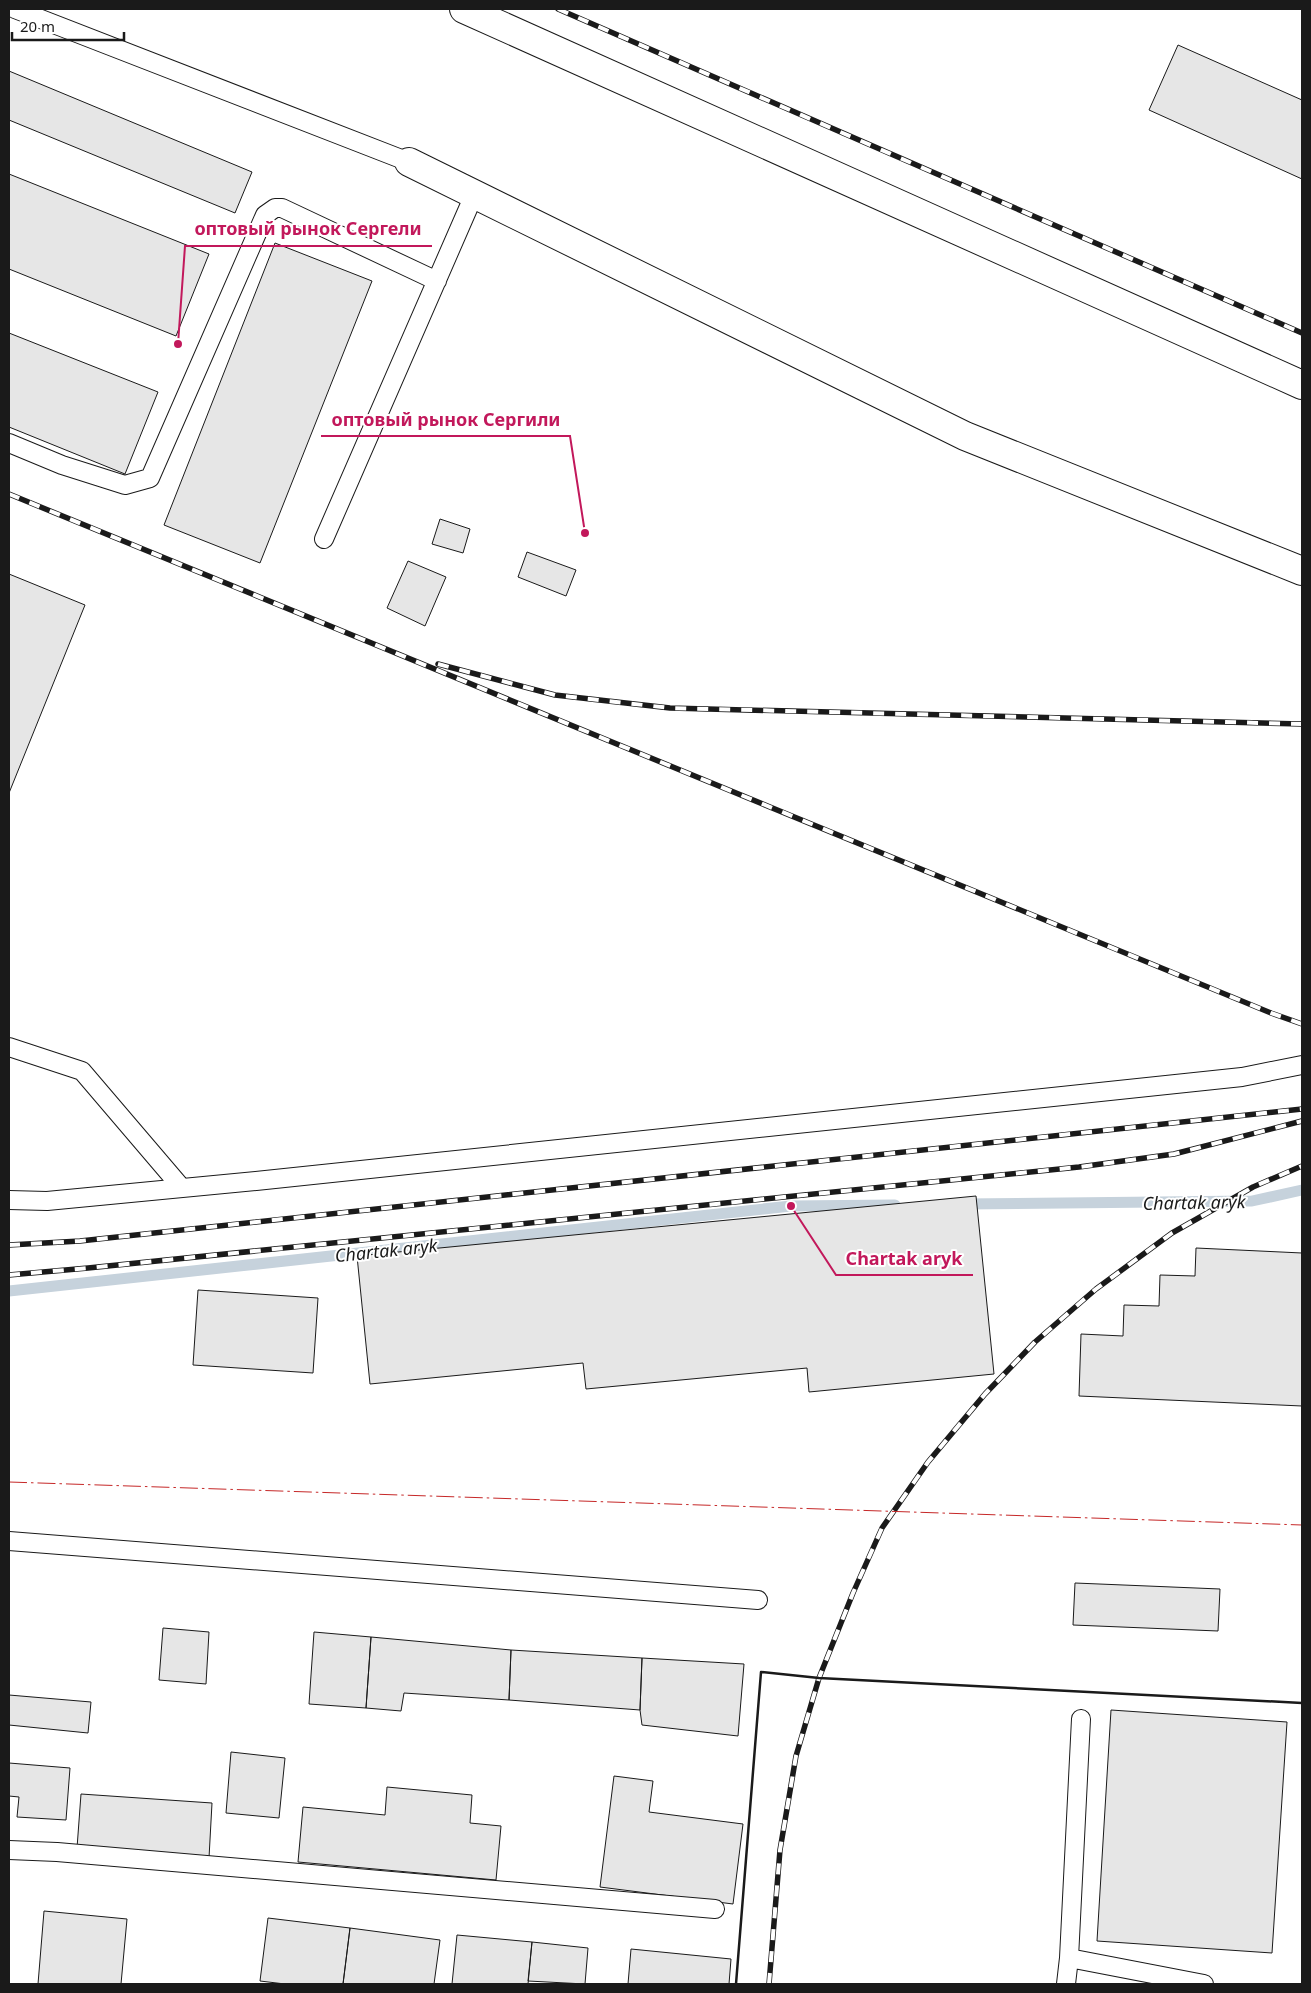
<svg xmlns="http://www.w3.org/2000/svg" width="1311" height="1993" font-family="'Noto Sans',sans-serif">
<style>
.lines{fill:none;stroke-linecap:round;stroke-linejoin:round}
.stream{stroke:#c6d2dc;stroke-width:11}
.building{fill:#e6e6e6;stroke:#1a1a1a}
.service-casing{stroke:#1a1a1a;stroke-width:20}
.minor-casing{stroke:#1a1a1a;stroke-width:30}
.service{stroke:#fff;stroke-width:18}
.minor{stroke:#fff;stroke-width:28}
.rail-casing{stroke:#1a1a1a;stroke-width:5.5}
.rail{stroke:#fff;stroke-width:4;stroke-dasharray:11;stroke-linecap:butt}
.wall{stroke:#1a1a1a;stroke-width:2.5}
.power{stroke:#c62828;stroke-width:1;stroke-dasharray:18 4 2.5 4;stroke-linecap:butt}
.labels{text-anchor:middle;dominant-baseline:central;stroke-width:4;stroke-linejoin:round;paint-order:stroke}
.water-label{font-size:18px;font-style:italic;fill:#1a1a1a;stroke:#fff}
.leader{fill:none;stroke:#c2185b;stroke-width:2}
.callout-dot{fill:#c2185b;stroke:#fff;stroke-width:2}
.callout-label{font-size:18px;text-anchor:middle;font-weight:bold;fill:#c2185b;stroke:#fff;stroke-width:4;stroke-linejoin:round;paint-order:stroke}
</style>
<rect width="100%" height="100%" fill="#fff"/>
<g class="lines">
<path class="stream" d="M963,1204L1252,1201L1302,1190
M9,1291L791,1206L895,1205"/>
</g>
<path class="building" d="M1178,45L1302,100V179L1149,110Z
M9,71L252,172L235,213L9,120Z
M9,174L209,254L176,336L9,269Z
M275,243L372,281L260,563L164,525Z
M9,333L158,392L125,474L9,427Z
M440,519L470,529L463,553L432,544Z
M527,552L576,570L566,596L518,577Z
M408,561L446,577L425,626L387,608Z
M9,574L85,605L9,793Z
M976,1196L994,1374L809,1392L807,1368L586,1389L583,1363L370,1384L357,1256Z
M1196,1248L1302,1253V1406L1079,1396L1081,1334L1123,1336L1124,1305L1159,1306L1160,1275L1195,1276Z
M198,1290L318,1298L313,1373L193,1365Z
M1075,1583L1220,1589L1218,1631L1073,1625Z
M163,1628L209,1632L206,1684L159,1680Z
M314,1632L371,1637L366,1708L309,1704Z
M371,1637L511,1650L509,1700L404,1693L401,1711L366,1708Z
M511,1650L642,1658L640,1710L509,1700Z
M642,1658L744,1664L738,1736L642,1725L640,1710Z
M9,1695L91,1702L88,1733L9,1725Z
M1111,1710L1287,1722L1272,1953L1097,1941Z
M231,1752L285,1758L279,1818L226,1813Z
M9,1763L70,1768L66,1820L17,1817L19,1797L9,1796Z
M614,1776L653,1781L649,1812L743,1824L733,1904L600,1887Z
M387,1787L472,1795L470,1823L501,1826L496,1880L298,1862L303,1807L385,1815Z
M81,1794L212,1803L209,1858L77,1848Z
M44,1911L127,1919L121,1984H38Z
M268,1918L350,1928L343,1984H285L260,1981Z
M350,1928L440,1940L434,1984H343Z
M457,1935L532,1942L528,1984H452Z
M532,1942L588,1948L585,1984L528,1981Z
M631,1949L731,1959L729,1984H628Z"/>
<g class="lines">
<g class="service-casing">
<path id="service" d="M15,9L409,162
M9,443L62,465L125,485L150,478L265,215L275,208H282L437,281
M324,539L474,195
M9,1047L82,1071L181,1187
M9,1200L47,1201L256,1181L1242,1077L1302,1065
M9,1541L758,1600
M1081,1719L1069,1958L1204,1984
M9,1850L57,1852L715,1909
M1066,1984L1069,1958"/>
</g>
<g class="minor-casing">
<path id="minor" d="M464,9L1302,385
M409,162L965,436L1302,571"/>
</g>
<use href="#service" class="service"/>
<use href="#minor" class="minor"/>
<g class="rail-casing">
<path id="rail" d="M558,9L1302,333
M9,494L1271,1013L1302,1024
M438,664L555,695L670,708L1302,724
M9,1245L80,1241L1302,1109
M9,1275L88,1268L1079,1167L1174,1154L1302,1121
M769,1984L780,1850L796,1756L819,1678L853,1593L882,1528L928,1462L985,1394L1035,1342L1096,1289L1172,1233L1253,1187L1302,1166"/>
</g>
<use href="#rail" class="rail"/>
<path class="wall" d="M736,1984L761,1672L819,1678L1302,1703"/>
<path class="power" d="M9,1482L1302,1525"/>
</g>
<g class="labels">
<g class="water-label">
<text transform="translate(1194 1202) rotate(-1)">Chartak aryk</text>
<text transform="translate(386 1250) rotate(-6)">Chartak aryk</text>
</g>
</g>
<path class="leader" d="M178 344L185 246H432M585 533L570 436H321M791 1206L836 1275H973"/>
<g class="callout-dot">
<circle cx="178" cy="344" r="5"/>
<circle cx="585" cy="533" r="5"/>
<circle cx="791" cy="1206" r="5"/>
</g>
<g class="callout-label">
<text x="308" y="235">оптовый рынок Сергели</text>
<text x="446" y="426">оптовый рынок Сергили</text>
<text x="904" y="1265">Chartak aryk</text>
</g>
<rect width="1311" height="1993" fill="none" stroke="#1a1a1a" stroke-width="20"/>
<path d="M12 32v8h112v-8" fill="none" stroke="#1a1a1a" stroke-width="2.5"/>
<text x="20" y="32" font-size="15" fill="#1a1a1a" stroke="#ffffff" stroke-width="4" paint-order="stroke">20 m</text>
</svg>
